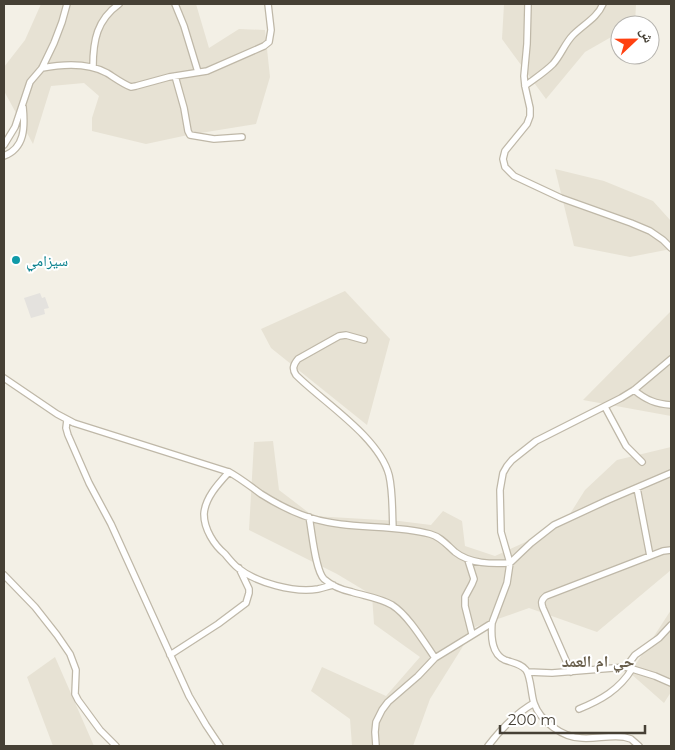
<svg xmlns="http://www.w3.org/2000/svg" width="675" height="750" font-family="Montserrat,'Noto Naskh Arabic',sans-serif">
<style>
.residential{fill:#e7e2d4}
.parking{fill:#e4e2de}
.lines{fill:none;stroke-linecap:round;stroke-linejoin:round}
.minor-casing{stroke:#bfb8a8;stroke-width:8}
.minor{stroke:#fff;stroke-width:5.5}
.culture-dot{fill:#0f9aa8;stroke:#fff;stroke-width:2}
.labels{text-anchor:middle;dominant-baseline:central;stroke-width:4;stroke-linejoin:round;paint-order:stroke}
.culture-label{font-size:15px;fill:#0d838f;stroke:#fff;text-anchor:start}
.neighbourhood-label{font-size:16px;font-weight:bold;fill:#695f4c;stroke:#fff}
</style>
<rect width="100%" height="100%" fill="#f3f0e6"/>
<path class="residential" d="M41,4H196L209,48L239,29L265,30L270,77L256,124L188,135L146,144L92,131V118L99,96L84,83L51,86L33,144L4,91V67L25,40Z
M504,4H636L635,24L633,25H620V32L585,52L546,99L502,39Z
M555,169L604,181L653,201L671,221V249L630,257L574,246Z
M345,291L390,339L367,425L271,348L261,329Z
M671,311V416L583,400Z
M273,441L279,490L313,516L399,521L431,525L443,511L462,521L465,546L495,556L563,525L585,490L617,460L671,447V570L597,632L529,608L475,627L430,699L413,746H352L350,719L311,691L322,667L386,696L420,657L374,624L372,595L337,574L249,530L254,442Z
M671,610V692L664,703L630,673Z
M55,657L94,746H53L27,677Z"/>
<path class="parking" d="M40,293L42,298L45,297L49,308L44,309L45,314L31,318L24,298Z"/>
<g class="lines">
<g class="minor-casing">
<path id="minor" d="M175,4L184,26L198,72
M528,4L527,44L524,76L525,86L530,108V116L527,124L505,151L503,159L505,167L514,176L561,198L631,223L650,231L663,240L671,248
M93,67C93,40 97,20 119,4
M42,68C63,64 89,63 107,73C115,78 123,84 131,87L136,86L169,77L207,71L264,46L269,42L271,30L268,4
M175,76L184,108L188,131L190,135L214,139L242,137
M525,86C534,79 545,72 553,64C561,55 565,43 573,35C584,24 597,18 603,4
M4,145L15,127L30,82L42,68L54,43L62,22L67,4
M4,156C25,148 25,127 23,107
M364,340L346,335L339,336L298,359C293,365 292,369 296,375C323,402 379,437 389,475C393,492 392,510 393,528
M4,378L57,414L74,423L229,472C240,478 250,486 261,494C280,506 304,518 327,522C361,529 397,525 430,534C441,537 447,545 455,552C470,564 492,564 510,563L531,543L554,525L608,500L671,473
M634,390C646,400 656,404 671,405
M605,407L626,446L642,462
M67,420L66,428L68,435L89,483L111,524L189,696L206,725L220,746
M229,472C218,484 205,498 204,514C204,529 214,545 225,554C229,559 233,564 238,568C257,583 294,593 318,589C323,588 328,586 333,585
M637,488L650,556
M309,517C312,531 315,570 324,579C332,586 342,590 352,592C365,596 380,598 392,605C408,615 424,642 435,658
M468,560L474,579L472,584L465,597V606L472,634
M4,575L35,607L57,635L70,654L76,670L75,694L78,700L100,730L116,746
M492,623C491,636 491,654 505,660C513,663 520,663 526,670C531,677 531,694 534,703C540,721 563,738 582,738C596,739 610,735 624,737L631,739L639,746
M170,655L218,624L246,603L249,593V589L239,568
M626,667L635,655L659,638L671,625
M528,672L552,673L626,667L655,676L671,683
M571,672L543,608C541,603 541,600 546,596L663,551L671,550
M579,709C601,700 619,690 632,669
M376,746L375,732L376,722L382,710L388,702L418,676L435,658L492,623L507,583L510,563L501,532L500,490L503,473L507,466L512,460L536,441L621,398L634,390L671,359
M488,746C501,729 515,714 534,703"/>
</g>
<use href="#minor" class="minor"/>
</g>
<circle class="culture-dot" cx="16" cy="260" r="5"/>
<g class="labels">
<g class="culture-label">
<text x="26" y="260">سيزامي</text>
</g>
<g class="neighbourhood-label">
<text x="598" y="661">حي ام العمد</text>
</g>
</g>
<rect width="675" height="750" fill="none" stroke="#464035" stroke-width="10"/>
<g transform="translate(635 40) rotate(68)"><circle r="24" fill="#ffffff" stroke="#b5b3ae"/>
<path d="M0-4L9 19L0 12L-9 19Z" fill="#ff4111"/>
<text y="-8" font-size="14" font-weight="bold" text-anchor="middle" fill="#464035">ش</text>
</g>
<path d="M500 725v8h145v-8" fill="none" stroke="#464035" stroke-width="2.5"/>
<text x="508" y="725" font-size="15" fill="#464035" stroke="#ffffff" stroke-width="4" paint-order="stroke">200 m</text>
</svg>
